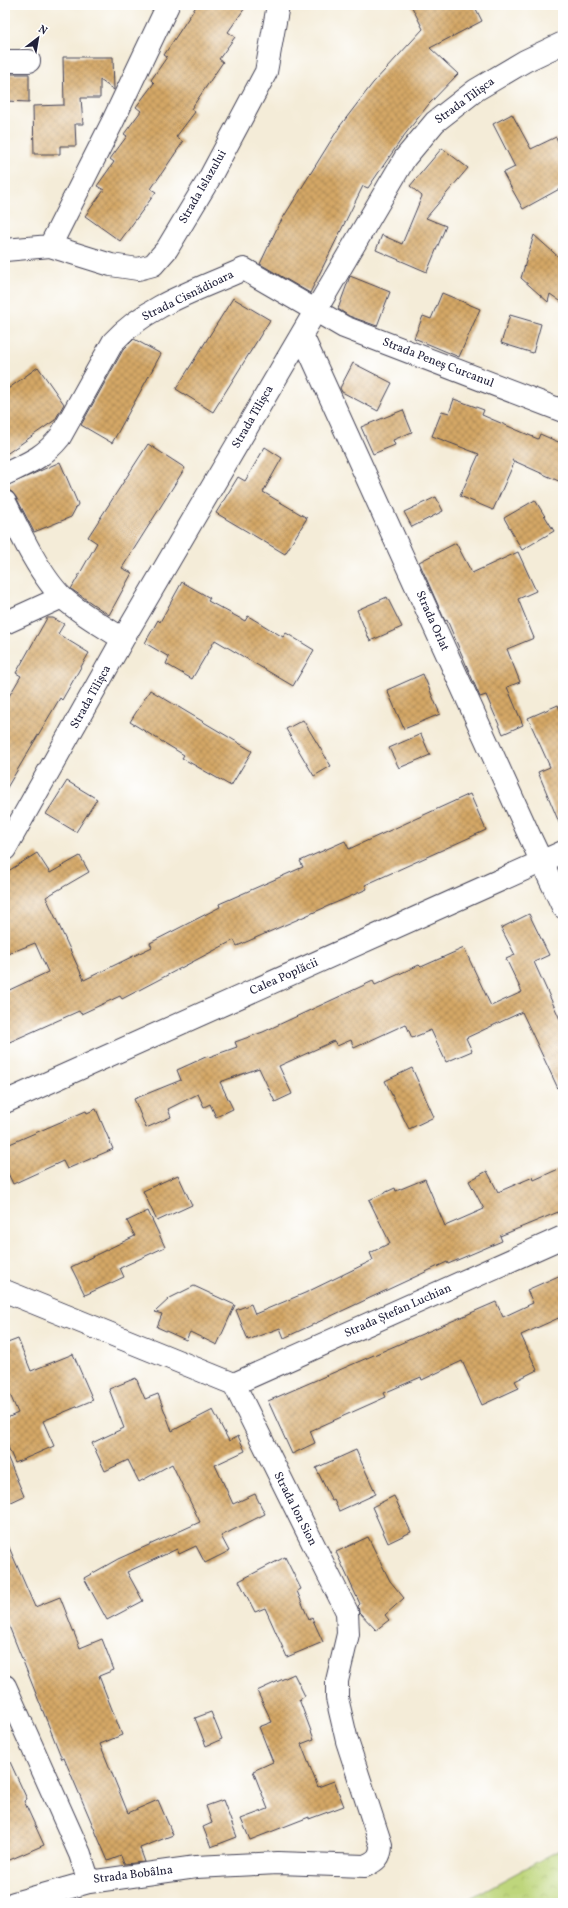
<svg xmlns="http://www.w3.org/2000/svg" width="568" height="1908" font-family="Vollkorn,serif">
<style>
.park{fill:url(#park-crowns);stroke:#707c5b}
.building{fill:url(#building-cross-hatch)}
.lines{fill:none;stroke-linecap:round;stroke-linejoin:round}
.minor-casing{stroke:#424053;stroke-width:24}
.major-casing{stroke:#424053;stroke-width:24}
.minor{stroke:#fff;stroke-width:22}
.major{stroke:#fff;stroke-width:22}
.labels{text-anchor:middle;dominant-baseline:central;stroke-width:4;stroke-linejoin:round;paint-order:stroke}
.street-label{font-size:12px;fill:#22223b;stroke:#fff}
</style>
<defs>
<pattern id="park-crowns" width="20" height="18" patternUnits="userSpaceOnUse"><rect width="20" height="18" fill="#bed67b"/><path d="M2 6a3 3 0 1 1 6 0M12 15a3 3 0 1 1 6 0" fill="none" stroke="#a3b76b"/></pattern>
<pattern id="building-cross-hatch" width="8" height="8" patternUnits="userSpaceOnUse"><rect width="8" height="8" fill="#d4a766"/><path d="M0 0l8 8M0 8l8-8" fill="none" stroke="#ac8855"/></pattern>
</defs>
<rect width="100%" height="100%" fill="#fff"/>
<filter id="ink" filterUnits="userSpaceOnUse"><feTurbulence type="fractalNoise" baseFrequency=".025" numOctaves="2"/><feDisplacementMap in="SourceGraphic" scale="8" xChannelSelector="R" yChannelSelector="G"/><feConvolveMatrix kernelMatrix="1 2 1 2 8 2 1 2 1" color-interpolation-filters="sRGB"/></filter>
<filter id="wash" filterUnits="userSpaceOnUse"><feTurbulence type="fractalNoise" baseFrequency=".012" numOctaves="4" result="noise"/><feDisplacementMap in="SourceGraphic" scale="16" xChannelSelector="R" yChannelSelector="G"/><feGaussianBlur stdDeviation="0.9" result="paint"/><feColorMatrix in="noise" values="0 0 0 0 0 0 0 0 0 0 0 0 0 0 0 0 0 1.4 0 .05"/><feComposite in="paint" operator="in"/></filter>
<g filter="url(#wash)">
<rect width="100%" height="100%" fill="#f4ecd8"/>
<path class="park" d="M563,1848V1903H461Z"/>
<g id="blocks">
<path class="building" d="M197,5H247L228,32L235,37L219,59L223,62L191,109L195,112L176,137L183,142L151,189L156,192L120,241L85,216L104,190L97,186L114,162L110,159L127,136L124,134L141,111L136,107L154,83L151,80L167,57L164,55Z
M411,5H474L482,21L430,48L458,74L429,104L403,137L368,188L363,186L310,293L260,264L278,226L340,126L373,83L423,29Z
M63,57H113L114,90L100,80V98H81L83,124H75L76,146H60V154H34L33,106L64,105Z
M5,74H29V102L5,101Z
M512,114L531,149L556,137L563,152V187L523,209L503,173L515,167L493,124Z
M442,148L468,168L426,218L446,226L427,272L376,250L382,235L402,244L422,196L410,186Z
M534,235L563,261V303L550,294L548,302L521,278Z
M350,276L390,292L377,326L349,316L338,309Z
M442,293L480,309L459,357L414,338L423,316L431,319Z
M233,298L270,320L213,412L176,389Z
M510,315L541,324L533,353L501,343Z
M134,339L161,354L112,443L81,425L123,350Z
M353,363L392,383L378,411L342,392L340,388Z
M38,367L64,404L55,420L5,455V391Z
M454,399L484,410L482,415L538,439L540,434L563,444V483L512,460L514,463L493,510L460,496L479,454L432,436L442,411L449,413Z
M403,410L412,432L393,440L395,445L373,454L361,427Z
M148,444L185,468L122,568L132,573L109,615L71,589L97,543L88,537Z
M265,447L282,458L263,492L307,518L285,554L216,513L238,477L245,481Z
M60,462L78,504L71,517L34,532L16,497L12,492L8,490L6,486Z
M436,497L443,511L412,527L404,512Z
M535,500L554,531L522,550L504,518Z
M456,543L472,573L518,552L536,591L518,599L534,638L507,649L520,682L507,687L523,725L503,734L486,695L480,697L447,620L445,621L419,562Z
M182,582L210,598L208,601L245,621L248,616L283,637L286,633L314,650L293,686L215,640L192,679L166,664L169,657L145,643L158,620L160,622Z
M387,597L402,627L370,641L357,610Z
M47,618H53L64,624L58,634L89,653L62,700L60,698L5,791V703L21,676L16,673Z
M423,674L440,714L404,729L387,690Z
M150,690L252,751L231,786L182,758L184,755L130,722Z
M558,705L563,716V832L538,772L550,767L528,718Z
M303,720L331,766L314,776L286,729Z
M421,734L430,755L399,768L389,748Z
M67,781L97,799L76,832L46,814Z
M470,794L486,830L365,885L367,889L237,946L234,940L122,999L120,996L81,1014L79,1011L5,1044V992L48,972L35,943L5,955V873L37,853L50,873L80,856L89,872L46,897L84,980L152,947L150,943L220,907L219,904L303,867L300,861L345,841L349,849Z
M529,914L549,955L534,962L563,1026V1099L522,1012L466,1038L472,1051L446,1062L431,1030L412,1038L406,1024L354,1048L351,1040L337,1046L334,1041L279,1066L292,1094L275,1102L259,1068L220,1082L233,1109L216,1117L210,1104L204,1107L198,1094L168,1109L171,1117L146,1128L134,1099L181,1080L177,1070L208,1056L209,1057L237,1047L235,1042L263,1032L373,981L375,985L419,965L421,967L464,948L491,1006L522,992L506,959L515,955L501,928Z
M412,1068L434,1117L409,1129L385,1081Z
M96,1109L113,1149L67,1169L63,1161L13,1184L5,1167V1146L86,1111L87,1113Z
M563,1167V1210L500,1236L502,1241L448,1264L447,1262L284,1338L280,1328L248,1340L236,1310L251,1304L255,1314L305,1293L373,1260L370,1253L390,1243L369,1200L395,1188L396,1191L425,1179L445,1226L484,1209L469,1181L487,1171L498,1192L533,1177L534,1180Z
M178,1175L192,1205L157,1221L143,1191Z
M148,1211L165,1247L120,1268L124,1277L85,1295L71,1267L135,1236L127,1221Z
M563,1274V1316L521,1335L537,1370L515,1381L519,1388L482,1405L462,1361L422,1380L421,1377L384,1393L386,1397L310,1431L315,1443L292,1454L268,1401L496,1302L503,1317L533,1303L527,1290Z
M194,1286L235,1305L217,1345L190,1332L186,1340L157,1327L162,1314L155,1312L170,1298Z
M18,1339L31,1371L73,1354L93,1400L43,1421L54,1446L15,1463L5,1440V1419L18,1413L5,1383V1344Z
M136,1378L145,1399L158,1394L172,1431L213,1410L229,1441L238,1436L245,1451L215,1465L233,1504L255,1494L265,1514L221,1536L229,1551L205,1563L196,1546L179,1554L177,1549L127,1572L143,1601L107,1620L84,1578L118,1559L200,1522L172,1464L139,1482L128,1460L105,1471L92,1443L124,1428L109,1389Z
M356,1450L376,1494L339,1511L334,1500L332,1501L316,1468Z
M5,1451L24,1496L5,1505Z
M394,1496L411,1532L388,1543L372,1507Z
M368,1537L390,1581L404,1598L385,1615L389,1620L376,1630L359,1612L358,1606L360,1604L336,1552Z
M5,1538L35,1607L60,1597L80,1648L102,1639L114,1670L99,1676L122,1735L100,1744L128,1813L158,1800L173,1835L140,1848L145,1862L124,1864L121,1856L108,1861L64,1758L62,1759L5,1616Z
M285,1557L301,1589L297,1591L309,1620L312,1618L323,1642L287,1657L265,1608L255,1612L239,1581Z
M294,1674L305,1696L299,1699L314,1739L301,1744L318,1787L334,1781L344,1806L309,1819V1817L250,1840L241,1819L268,1809L253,1771L273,1762L259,1727L272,1722L257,1691Z
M211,1712L222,1739L206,1746L195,1718Z
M5,1751L27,1799L24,1801L44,1845L5,1862Z
M223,1800L237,1837L211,1847L203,1827L212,1823L206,1806Z"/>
</g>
</g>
<g filter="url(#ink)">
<use href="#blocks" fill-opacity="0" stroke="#424053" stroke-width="1"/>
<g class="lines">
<g class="minor-casing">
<path id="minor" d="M5,61H29
M50,246L112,123L168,5
M5,250L50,246L111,265L138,269L153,265L167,249L209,179L266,72L278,5
M302,335L530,837L563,907
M5,474C28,463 43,458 60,437L113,342C147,305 200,289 244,269L344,327L563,411
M5,502C19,531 40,576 63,598C81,614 103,626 123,639
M5,623L62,597
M5,849L123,639L405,158L435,122L476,90L525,61L563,43
M5,1291L234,1384L347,1612L348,1634L337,1681V1698L347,1741L381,1845C381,1857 376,1861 365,1866L278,1863L196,1867L89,1882L14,1903
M234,1384L563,1237
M5,1686L80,1854L89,1882"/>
</g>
<g class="major-casing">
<path id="major" d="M5,1102L563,852"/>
</g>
<use href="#minor" class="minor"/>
<use href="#major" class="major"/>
</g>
</g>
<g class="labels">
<g class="street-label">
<text transform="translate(465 101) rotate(-36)">Strada Tilișca</text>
<text transform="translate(203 187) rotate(-60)">Strada Islazului</text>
<text transform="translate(188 296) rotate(-26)">Strada Cisnădioara</text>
<text transform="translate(438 363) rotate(21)">Strada Peneș Curcanul</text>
<text transform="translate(253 417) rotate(-60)">Strada Tilișca</text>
<text transform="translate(432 621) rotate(66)">Strada Orlat</text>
<text transform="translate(91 697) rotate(-61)">Strada Tilișca</text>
<text transform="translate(284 977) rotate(-24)">Calea Poplăcii</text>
<text transform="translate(398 1311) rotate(-24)">Strada Ștefan Luchian</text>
<text transform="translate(295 1509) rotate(63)">Strada Ion Sion</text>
<text transform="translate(133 1875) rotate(-7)">Strada Bobâlna</text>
</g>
</g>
<rect width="568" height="1908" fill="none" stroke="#fff" stroke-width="20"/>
<g transform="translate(38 38) rotate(31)" stroke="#ffffff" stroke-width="3" paint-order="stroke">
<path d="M0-3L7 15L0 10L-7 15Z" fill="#22223b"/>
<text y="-6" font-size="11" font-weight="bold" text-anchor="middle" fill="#22223b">N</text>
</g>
</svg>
